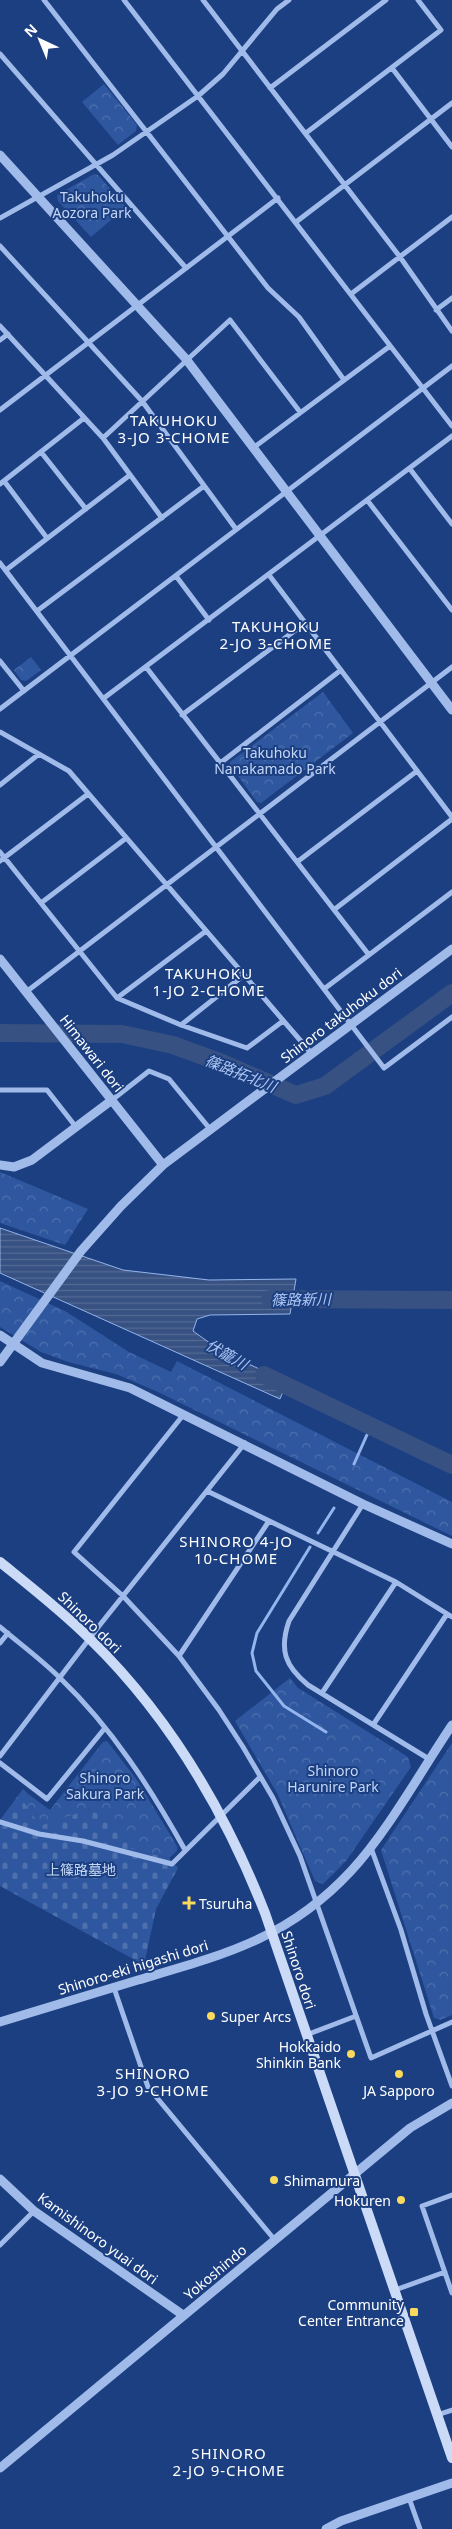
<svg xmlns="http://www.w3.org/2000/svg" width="452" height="2529" font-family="'Noto Sans','Noto Sans JP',sans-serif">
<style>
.forest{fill:url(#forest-crowns)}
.cemetery{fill:url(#cemetery-stones)}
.water{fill:url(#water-rules);stroke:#93b4ec}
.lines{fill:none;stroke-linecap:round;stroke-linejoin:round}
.stream{stroke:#93b4ec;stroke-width:3}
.river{stroke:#375182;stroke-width:18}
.minor{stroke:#a0bbea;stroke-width:5}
.tertiary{stroke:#a0bbea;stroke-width:9}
.secondary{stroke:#cbdaf7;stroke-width:10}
.poi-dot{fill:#fada5d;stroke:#1c3f81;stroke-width:2}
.labels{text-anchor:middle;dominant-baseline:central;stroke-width:4;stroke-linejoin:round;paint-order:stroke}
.park-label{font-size:14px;fill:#c4d7f7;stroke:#1c3f81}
.street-label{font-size:14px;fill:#fff;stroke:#1c3f81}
.poi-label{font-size:14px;fill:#fff;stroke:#1c3f81;text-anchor:start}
.neighbourhood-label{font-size:15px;letter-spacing:1px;fill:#fff;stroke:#1c3f81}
.water-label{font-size:15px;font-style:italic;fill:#abc5f1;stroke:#1c3f81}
</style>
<defs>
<pattern id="forest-crowns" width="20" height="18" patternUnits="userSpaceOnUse" patternTransform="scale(1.25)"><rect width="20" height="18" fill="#2f579f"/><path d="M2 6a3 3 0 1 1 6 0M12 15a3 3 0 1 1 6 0" fill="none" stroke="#4e70ad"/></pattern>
<pattern id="cemetery-stones" width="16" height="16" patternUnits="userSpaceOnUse" patternTransform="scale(1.25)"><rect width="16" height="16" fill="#2f579f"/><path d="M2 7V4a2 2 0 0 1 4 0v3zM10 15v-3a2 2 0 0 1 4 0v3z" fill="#4e70ad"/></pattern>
<pattern id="water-rules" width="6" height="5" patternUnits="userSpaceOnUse" patternTransform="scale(1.25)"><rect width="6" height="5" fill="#375182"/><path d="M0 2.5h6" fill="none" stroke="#556b95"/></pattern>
</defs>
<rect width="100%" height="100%" fill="#1c3f81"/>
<path class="forest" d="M104,84L137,125L136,131L118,145L82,102Z
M94,174L98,175L126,207L91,237L58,201L57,195Z
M31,657L41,670L26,681L21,680L14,670Z
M323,692L353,733L261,803L257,802L230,765V762Z
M0,1172L88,1209L65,1245L0,1223Z
M0,1281L65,1311L129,1352L171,1372L177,1361L452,1502V1536L158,1392L116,1374L68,1362L41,1352L0,1327Z
M290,1678L298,1688L408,1757L411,1767L346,1861L323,1884L315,1881L277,1793L235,1721Z
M107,1741L137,1780L177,1846V1851L169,1858L131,1849L90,1809L40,1827L22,1801L28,1794L50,1810L103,1742Z
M452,1743V2015L440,2020L434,2018L381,1850Z"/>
<path class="cemetery" d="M23,1789L28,1794L23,1801L40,1826L90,1809L128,1834L131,1849L169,1858L178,1868L156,1909L144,1965L0,1886V1820Z"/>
<path class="water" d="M0,1228L123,1270L209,1280L296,1279L290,1314L210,1315L197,1319L193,1331L221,1351L287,1382L280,1399L0,1273Z"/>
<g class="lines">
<path class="stream" d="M354,1464L370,1428
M318,1533L334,1508
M310,1547L257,1633L252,1653L256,1671L284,1706L326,1732"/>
<path class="river" d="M0,1033L122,1034L173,1045L222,1063L296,1095L325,1086L452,993
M270,1299L452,1300
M264,1375L452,1465"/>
<path class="minor" d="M44,0L268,288L299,317L344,380
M124,0L452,426
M203,0L400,257L452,331
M0,54L186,268
M392,68L452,147
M270,88L386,0
M306,133L441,30L418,0
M0,218L113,155L198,96L223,74L277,9L289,0
M296,222L452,103
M0,246L142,401L236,529
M351,294L452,217
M436,310L452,298
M0,326L103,438L162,518
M0,340L8,334
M0,410L278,198
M103,438L230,320L300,412
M253,448L390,346
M41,452L86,509
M410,469L452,524
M4,481L47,538
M0,484L84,418
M367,500L452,610
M0,563L384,1068L452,1017
M6,570L130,475
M269,575L452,817
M176,576L209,620
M37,611L204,486
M0,661L24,691
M146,667L369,955
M104,698L452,436
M0,709L452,366
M182,715L305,623
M0,732L69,771L312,1054
M219,764L341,670
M0,785L39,754
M0,852L117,998L181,1025L247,1048L283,1021
M0,861L88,794
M297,862L417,771
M41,903L125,839
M335,909L452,819
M324,989L452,892
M26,992L452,667
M117,998L206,931
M181,1025L244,975
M0,1090H47L76,1127
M112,1100L149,1071L169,1079L210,1129
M184,1414L74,1552L123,1596L179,1656L219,1710L243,1747L273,1798L300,1856L371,2058L452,2022
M207,1491L396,1582L452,1617
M363,1504L289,1621C279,1650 285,1666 308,1685L429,1759
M0,1627C20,1644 42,1660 61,1679C112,1728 151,1789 185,1850
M0,1643L8,1633
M179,1656L269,1521
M322,1693L396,1582
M373,1725L447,1614
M0,1756L99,1626L245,1443
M0,1763L47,1799L105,1728
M0,1822L39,1834L83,1841L172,1864L260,1777
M371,1848L401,1930L426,2014L452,2086
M114,1988L148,2087L274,2239
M306,2035L356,2016
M452,2195L422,2206L452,2293
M0,2245L34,2211
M395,2290L445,2272
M437,2415L452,2410
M409,2498L420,2529"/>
<path class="tertiary" d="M0,155L186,359L452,710
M0,959L163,1165
M0,1165L14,1167L32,1160L112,1100
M0,1335L42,1363L130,1388L363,1504L452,1544
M0,1362L81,1251L121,1206L163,1165L452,949
M0,2022C46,2008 92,1994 138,1980C223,1955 288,1939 351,1871C388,1831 421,1771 452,1725
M0,2179L34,2211L183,2315
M0,2468L410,2128L452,2103
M326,2529L341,2521L452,2483"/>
<path class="secondary" d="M0,1562C31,1587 62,1611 90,1639C169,1716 225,1811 265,1913L452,2458"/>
</g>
<g class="poi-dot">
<path d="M186.5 1895.5h5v5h5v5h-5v5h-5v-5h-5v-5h5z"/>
<circle cx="211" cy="2016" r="5"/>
<circle cx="351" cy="2054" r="5"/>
<circle cx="399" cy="2074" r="5"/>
<circle cx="274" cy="2180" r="5"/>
<circle cx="401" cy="2200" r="5"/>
<rect x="409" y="2307" width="10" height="10" rx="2.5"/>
</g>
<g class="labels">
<g class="park-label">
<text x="92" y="196">Takuhoku<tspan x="92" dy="16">Aozora Park</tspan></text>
<text x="275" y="752">Takuhoku<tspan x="275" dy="16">Nanakamado Park</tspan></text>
<text x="333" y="1770">Shinoro<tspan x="333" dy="16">Harunire Park</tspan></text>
<text x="105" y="1777">Shinoro<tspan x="105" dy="16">Sakura Park</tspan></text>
<text x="81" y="1869">上篠路墓地</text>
</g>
<g class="street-label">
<text transform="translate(341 1015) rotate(-37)">Shinoro takuhoku dori</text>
<text transform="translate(92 1053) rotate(52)">Himawari dori</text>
<text transform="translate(90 1622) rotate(44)">Shinoro dori</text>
<text transform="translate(133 1967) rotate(-17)">Shinoro-eki higashi dori</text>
<text transform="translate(299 1970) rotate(72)">Shinoro dori</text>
<text transform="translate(98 2238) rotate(36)">Kamishinoro yuai dori</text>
<text transform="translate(215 2272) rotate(-40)">Yokoshindo</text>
</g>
<g class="poi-label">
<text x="199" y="1903">Tsuruha</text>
<text x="221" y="2016">Super Arcs</text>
<text x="341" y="2046" text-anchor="end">Hokkaido<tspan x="341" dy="16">Shinkin Bank</tspan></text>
<text x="399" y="2090" text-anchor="middle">JA Sapporo</text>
<text x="284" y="2180">Shimamura</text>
<text x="391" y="2200" text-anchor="end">Hokuren</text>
<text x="404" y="2304" text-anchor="end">Community<tspan x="404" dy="16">Center Entrance</tspan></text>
</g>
<g class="neighbourhood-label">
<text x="174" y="420">TAKUHOKU<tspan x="174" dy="17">3-JO 3-CHOME</tspan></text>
<text x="276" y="626">TAKUHOKU<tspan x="276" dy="17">2-JO 3-CHOME</tspan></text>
<text x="209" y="973">TAKUHOKU<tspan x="209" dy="17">1-JO 2-CHOME</tspan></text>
<text x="236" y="1541">SHINORO 4-JO<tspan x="236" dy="17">10-CHOME</tspan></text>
<text x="153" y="2073">SHINORO<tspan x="153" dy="17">3-JO 9-CHOME</tspan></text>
<text x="229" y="2453">SHINORO<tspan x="229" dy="17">2-JO 9-CHOME</tspan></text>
</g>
<g class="water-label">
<text transform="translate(241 1073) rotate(22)">篠路拓北川</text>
<text transform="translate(301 1299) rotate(-1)">篠路新川</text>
<text transform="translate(227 1354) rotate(29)">伏籠川</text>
</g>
</g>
<g transform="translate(40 40) rotate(316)" stroke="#1c3f81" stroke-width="4" paint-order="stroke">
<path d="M0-4L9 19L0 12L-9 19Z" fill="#ffffff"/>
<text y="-8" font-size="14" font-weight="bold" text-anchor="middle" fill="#ffffff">N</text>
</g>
</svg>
